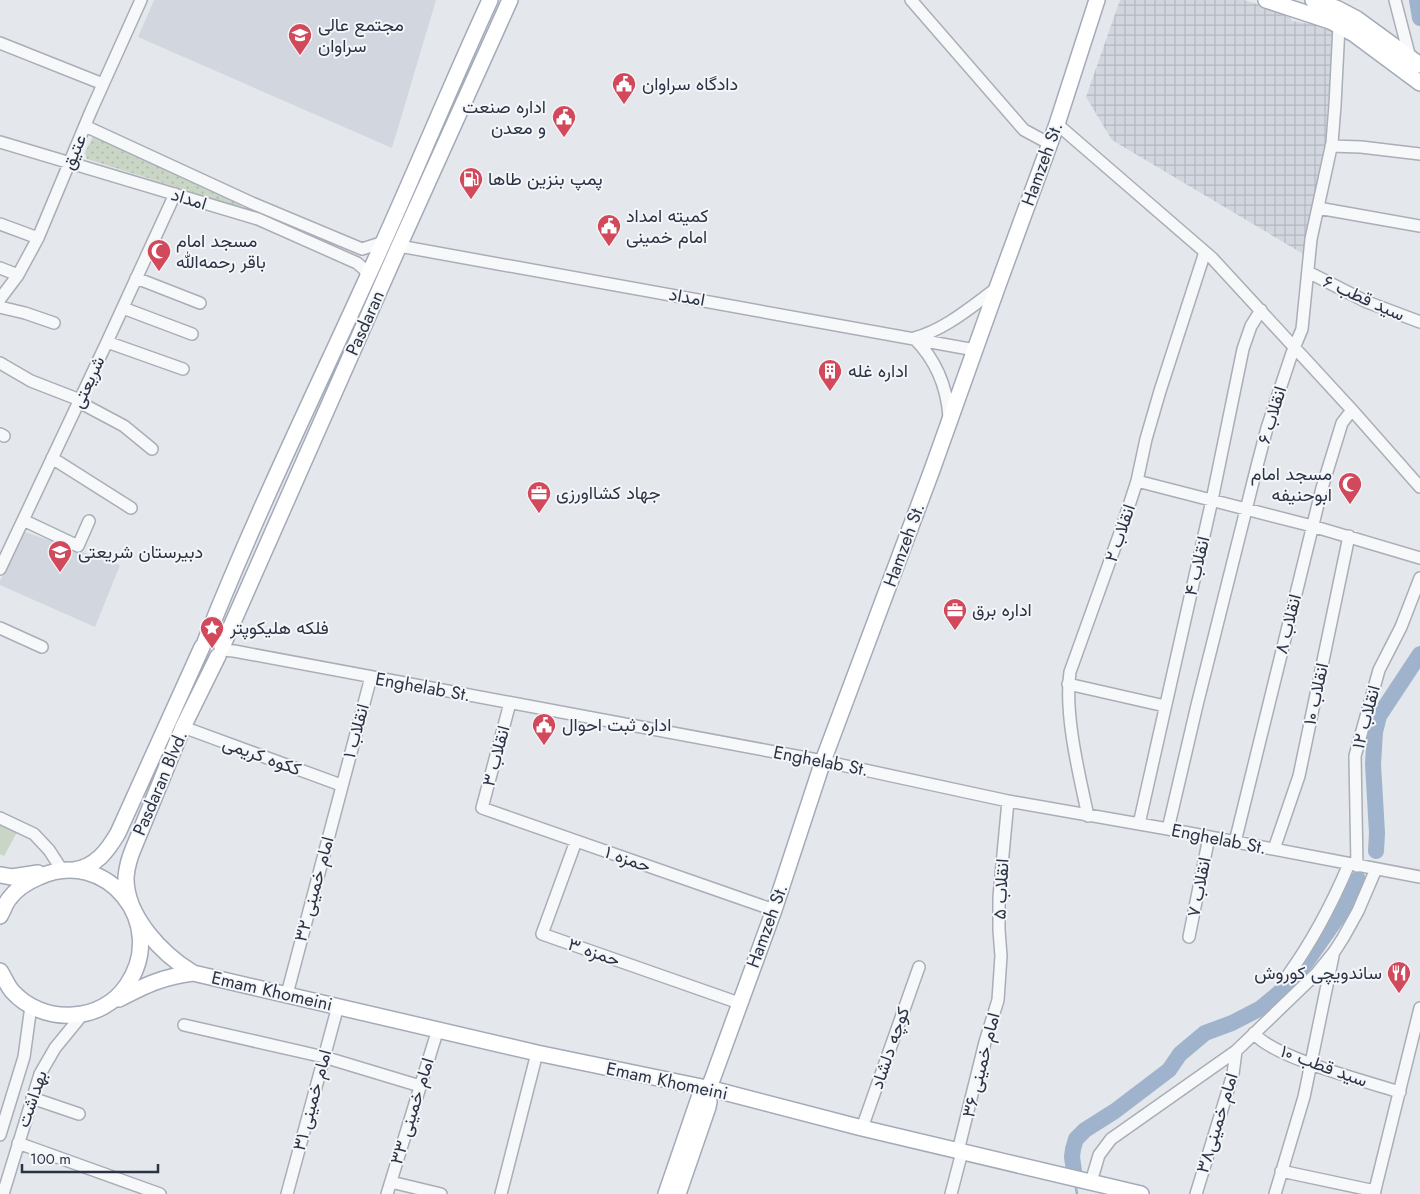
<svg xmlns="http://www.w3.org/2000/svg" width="1420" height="1194" font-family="Jost,Vazirmatn,sans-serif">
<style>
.built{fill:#d2d6de}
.industrial{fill:url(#industrial-grid)}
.grass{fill:url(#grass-dots)}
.pitch{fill:#c9d6c5}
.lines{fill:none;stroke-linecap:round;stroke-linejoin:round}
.stream{stroke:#9fb4cc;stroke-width:2.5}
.river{stroke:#9fb4cc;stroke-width:16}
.minor-casing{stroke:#a9aeb7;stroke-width:14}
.major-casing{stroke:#a3abb8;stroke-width:18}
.minor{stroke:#f7f8fa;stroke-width:11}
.major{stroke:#fff;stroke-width:15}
.labels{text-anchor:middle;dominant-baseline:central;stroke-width:4;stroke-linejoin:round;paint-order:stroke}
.poi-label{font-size:18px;fill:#2b3445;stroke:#f4f6f9;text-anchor:start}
.street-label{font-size:18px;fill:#2b3445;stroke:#f4f6f9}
</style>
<defs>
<pattern id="industrial-grid" width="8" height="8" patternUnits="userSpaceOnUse" patternTransform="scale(1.25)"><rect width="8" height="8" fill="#d2d6de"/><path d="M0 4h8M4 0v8" fill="none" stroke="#b4b8c0"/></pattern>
<pattern id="grass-dots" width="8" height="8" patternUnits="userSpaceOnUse" patternTransform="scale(1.25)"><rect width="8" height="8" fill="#c9d6c5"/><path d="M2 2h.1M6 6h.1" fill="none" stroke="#adb8ab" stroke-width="1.8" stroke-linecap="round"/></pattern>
</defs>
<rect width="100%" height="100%" fill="#e4e7ec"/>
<path class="built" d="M154,0H436L392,148L138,37Z
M25,532L120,565L95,627L0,585V581Z"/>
<path class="industrial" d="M1120,0H1244L1289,14L1292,21L1324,26L1333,30L1325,149L1305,255L1112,140L1086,97Z"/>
<path class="grass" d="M94,135L243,202L240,207L87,159L85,152Z"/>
<path class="pitch" d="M0,822L17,832L4,856L0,854Z"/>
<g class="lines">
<path class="stream" d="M1076,1188L1077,1194"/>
<path class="river" d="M1417,0L1420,18
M1376,851L1377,833L1373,764L1375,732L1379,716L1420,654
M1074,1171L1072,1157L1073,1149L1076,1139L1085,1130L1115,1111L1169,1070L1180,1054L1205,1033L1232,1023L1261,1008L1285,988L1305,964L1342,911L1358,879"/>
<g class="minor-casing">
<path id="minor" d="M911,0L1024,130L1050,144
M1395,0L1410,58
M0,43L103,84
M1057,124L1212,258L1352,410L1420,487
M85,126L252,203L362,249L384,242
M0,142L258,219L357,263L364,269L368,276
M1331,146L1361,147L1420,154
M1318,208L1420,226
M0,224L38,238
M399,246L975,350
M0,268L18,275
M1308,272L1367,302L1420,322
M136,278L200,303
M0,299L18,275L38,238L91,111L141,0
M0,307L25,313L54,323
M123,308L192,334
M107,342L183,369
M0,363L31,381L80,400
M79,402L124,426L152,449
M949,417C947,387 936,360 914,338C945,330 972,306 997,288
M0,434L4,436
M52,458L131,508
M1137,481L1312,526L1420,558
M23,520L78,546L89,521
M0,569L107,342L175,194
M0,628L42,647
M221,650L234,651L823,761L1008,801L1168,829L1420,877
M1068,684L1165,706
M510,703L482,808L774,910
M183,727L341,785
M1088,816C1079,774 1064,714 1070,672L1121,530L1137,481L1146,439L1160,391L1205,252
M0,818L34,834L49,850L62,870
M1139,824L1212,500L1243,349L1251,326L1261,310
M1168,829L1197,705L1257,466L1267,428L1292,353L1302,329L1311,239L1332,143L1335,105L1339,26
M576,841L542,934L739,1003
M1235,842L1322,488L1342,423L1352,410
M1274,849L1299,776L1349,536
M1357,866L1355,756L1379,670L1401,627L1420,578
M1189,937L1209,837
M1288,975C1314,939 1332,904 1349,864
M287,994L371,677
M184,1025L324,1057L420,1086
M1254,1033C1271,1057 1368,1082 1400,1092
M32,1098L79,1114
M862,1128L919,967
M0,1135L24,1057L31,1006
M18,1143L160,1194
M958,1151L985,1042L998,1000L1001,956L999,930V897L1008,801
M1281,1171L1375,1191
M391,1182L441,1194
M1091,1182L1099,1155L1111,1139L1236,1051L1317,973L1334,952L1343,938L1358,911L1376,869
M3,1194L40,1074L55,1048L82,1015
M287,1194L338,1006
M387,1194L438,1029
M501,1194L537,1053
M951,1194L962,1152
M1196,1194L1233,1074L1236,1051
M1275,1194L1304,1097L1333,956
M1374,1194L1420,1008"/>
</g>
<g class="major-casing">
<path id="major" d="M1266,0L1330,21L1354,34L1420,83
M1313,0L1336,8L1357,19L1420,65
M205,642C254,518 313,397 368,276C410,185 448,91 490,0
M222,647L399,246L510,0
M218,656L183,727L134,847C130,856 127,866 126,877C125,916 162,954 193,973L537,1053L716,1090L862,1128L1141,1194
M74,870C96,867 108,850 118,833L202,647
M0,875L12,877L38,873
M0,916C3,911 5,904 9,899C16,889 27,882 39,877C106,846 169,924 127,985C115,1003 95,1014 73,1015C51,1017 27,1008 12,991C7,985 4,977 0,971
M119,999C146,985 162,977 193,973
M666,1194L699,1098L708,1089L712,1080L774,910L823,761L932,470L997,288L1057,124L1097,0
M678,1194L708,1107L709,1102L708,1089"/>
</g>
<use href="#minor" class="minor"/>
<use href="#major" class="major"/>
</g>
<defs>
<g id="university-pin" transform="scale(1.25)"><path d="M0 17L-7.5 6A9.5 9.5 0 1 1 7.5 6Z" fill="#d1495b" stroke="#f4f6f9"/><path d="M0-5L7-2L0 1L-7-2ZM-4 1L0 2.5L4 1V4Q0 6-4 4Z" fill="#fff"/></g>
<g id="civic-pin" transform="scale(1.25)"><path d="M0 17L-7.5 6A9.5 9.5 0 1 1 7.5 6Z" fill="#d1495b" stroke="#f4f6f9"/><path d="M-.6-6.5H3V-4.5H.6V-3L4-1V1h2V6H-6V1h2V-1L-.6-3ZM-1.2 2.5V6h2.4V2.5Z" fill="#fff"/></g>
<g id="fuel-pin" transform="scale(1.25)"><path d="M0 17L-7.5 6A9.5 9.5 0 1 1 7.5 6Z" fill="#d1495b" stroke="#f4f6f9"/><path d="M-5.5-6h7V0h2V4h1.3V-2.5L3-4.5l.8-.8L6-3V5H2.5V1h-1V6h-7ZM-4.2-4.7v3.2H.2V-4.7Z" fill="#fff"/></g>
<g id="mosque-pin" transform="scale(1.25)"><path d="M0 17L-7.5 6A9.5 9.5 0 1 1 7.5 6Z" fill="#d1495b" stroke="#f4f6f9"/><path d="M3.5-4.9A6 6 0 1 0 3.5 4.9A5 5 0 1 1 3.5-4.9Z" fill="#fff"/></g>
<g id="building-pin" transform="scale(1.25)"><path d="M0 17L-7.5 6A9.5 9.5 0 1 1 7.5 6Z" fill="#d1495b" stroke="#f4f6f9"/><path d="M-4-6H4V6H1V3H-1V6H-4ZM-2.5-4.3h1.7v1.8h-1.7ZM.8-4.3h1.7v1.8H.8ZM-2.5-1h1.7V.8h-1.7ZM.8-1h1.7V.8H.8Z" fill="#fff"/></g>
<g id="office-pin" transform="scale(1.25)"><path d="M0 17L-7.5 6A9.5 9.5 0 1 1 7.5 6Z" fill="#d1495b" stroke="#f4f6f9"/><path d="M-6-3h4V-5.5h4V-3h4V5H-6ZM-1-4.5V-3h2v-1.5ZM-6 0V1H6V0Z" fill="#fff"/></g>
<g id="school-pin" transform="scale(1.25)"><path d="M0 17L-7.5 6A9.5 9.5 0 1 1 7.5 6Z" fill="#d1495b" stroke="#f4f6f9"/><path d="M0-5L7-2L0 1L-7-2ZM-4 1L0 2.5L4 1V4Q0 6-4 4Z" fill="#fff"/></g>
<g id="sight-pin" transform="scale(1.25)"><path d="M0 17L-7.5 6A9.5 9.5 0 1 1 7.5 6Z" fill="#d1495b" stroke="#f4f6f9"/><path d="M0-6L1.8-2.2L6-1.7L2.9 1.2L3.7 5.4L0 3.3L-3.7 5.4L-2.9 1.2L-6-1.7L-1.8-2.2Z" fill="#fff"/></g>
<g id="restaurant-pin" transform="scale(1.25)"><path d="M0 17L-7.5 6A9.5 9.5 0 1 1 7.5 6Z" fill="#d1495b" stroke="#f4f6f9"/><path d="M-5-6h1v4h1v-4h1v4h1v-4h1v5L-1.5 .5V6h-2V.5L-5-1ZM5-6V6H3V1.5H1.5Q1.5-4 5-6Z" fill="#fff"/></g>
</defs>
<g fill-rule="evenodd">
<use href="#university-pin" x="300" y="35"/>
<use href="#civic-pin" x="624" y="84"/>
<use href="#civic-pin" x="564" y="117"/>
<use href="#fuel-pin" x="471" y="179"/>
<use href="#civic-pin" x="609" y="226"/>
<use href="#mosque-pin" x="159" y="251"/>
<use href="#building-pin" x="830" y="371"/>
<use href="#mosque-pin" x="1350" y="484"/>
<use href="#office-pin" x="539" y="493"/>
<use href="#school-pin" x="60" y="552"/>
<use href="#office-pin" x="955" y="610"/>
<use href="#sight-pin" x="212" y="628"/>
<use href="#civic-pin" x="544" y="725"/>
<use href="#restaurant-pin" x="1399" y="973"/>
</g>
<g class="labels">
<g class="poi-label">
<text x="318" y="25">مجتمع عالی<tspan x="318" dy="21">سراوان</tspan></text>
<text x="642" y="84">دادگاه سراوان</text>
<text x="546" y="107" text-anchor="end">اداره صنعت<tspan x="546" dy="21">و معدن</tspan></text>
<text x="488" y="179">پمپ بنزین طاها</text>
<text x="626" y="216">کمیته امداد<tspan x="626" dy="21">امام خمینی</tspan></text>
<text x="176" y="241">مسجد امام<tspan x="176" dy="21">باقر رحمه‌الله</tspan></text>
<text x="848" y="371">اداره غله</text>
<text x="1332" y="474" text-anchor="end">مسجد امام<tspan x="1332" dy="21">ابوحنیفه</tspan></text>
<text x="556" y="493">جهاد کشااورزی</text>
<text x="78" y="552">دبیرستان شریعتی</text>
<text x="972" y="610">اداره برق</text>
<text x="230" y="628">فلکه هلیکوپتر</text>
<text x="562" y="725">اداره ثبت احوال</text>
<text x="1382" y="973" text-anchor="end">ساندویچی کوروش</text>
</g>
<g class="street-label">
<text transform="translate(74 152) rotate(-67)">عتیق</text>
<text transform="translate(1042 164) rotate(-70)">Hamzeh St.</text>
<text transform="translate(189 199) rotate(17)">امداد</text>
<text transform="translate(687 297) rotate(10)">امداد</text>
<text transform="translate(1364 298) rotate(24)">سید قطب ۶</text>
<text transform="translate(365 323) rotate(-66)">Pasdaran</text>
<text transform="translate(88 382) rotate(-65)">شریعتی</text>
<text transform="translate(1272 415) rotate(-73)">انقلاب ۶</text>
<text transform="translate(1120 533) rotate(-71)">انقلاب ۲</text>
<text transform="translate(904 545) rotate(-70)">Hamzeh St.</text>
<text transform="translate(1197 566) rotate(-77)">انقلاب ۴</text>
<text transform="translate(1288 624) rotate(-76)">انقلاب ۸</text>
<text transform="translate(423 687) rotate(10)">Enghelab St.</text>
<text transform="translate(1316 694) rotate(-78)">انقلاب ۱۰</text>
<text transform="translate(1366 717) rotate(-75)">انقلاب ۱۲</text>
<text transform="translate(356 731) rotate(-75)">انقلاب ۱</text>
<text transform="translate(262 756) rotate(20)">ککوه کریمی</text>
<text transform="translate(496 756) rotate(-75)">انقلاب ۳</text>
<text transform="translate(821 761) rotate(11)">Enghelab St.</text>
<text transform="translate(160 783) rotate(-67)">Pasdaran Blvd.</text>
<text transform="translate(1219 839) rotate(11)">Enghelab St.</text>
<text transform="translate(628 859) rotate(19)">حمزه ۱</text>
<text transform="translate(1199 887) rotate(-79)">انقلاب ۷</text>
<text transform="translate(314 889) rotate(-75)">امام خمینی ۳۲</text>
<text transform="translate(1001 889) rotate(-87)">انقلاب ۵</text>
<text transform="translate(767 926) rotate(-70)">Hamzeh St.</text>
<text transform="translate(594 952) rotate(19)">حمزه ۳</text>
<text transform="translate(272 991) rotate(13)">Emam Khomeini</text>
<text transform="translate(890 1048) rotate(-71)">کوچه دلشاد</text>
<text transform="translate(981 1065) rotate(-76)">امام خمینی ۳۶</text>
<text transform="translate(1324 1066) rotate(20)">سید قطب ۱۰</text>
<text transform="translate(667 1081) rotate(12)">Emam Khomeini</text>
<text transform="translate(32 1099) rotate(-71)">بهداشت</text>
<text transform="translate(312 1100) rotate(-75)">امام خمینی ۳۱</text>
<text transform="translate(412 1111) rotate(-73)">امام خمینی ۳۳</text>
<text transform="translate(1217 1123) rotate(-73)">امام خمینی۳۸</text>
</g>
</g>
<path d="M22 1164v8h136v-8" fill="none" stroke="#2b3445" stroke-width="2.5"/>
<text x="30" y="1164" font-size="15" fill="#2b3445" stroke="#f4f6f9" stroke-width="4" paint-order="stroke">100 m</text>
</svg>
